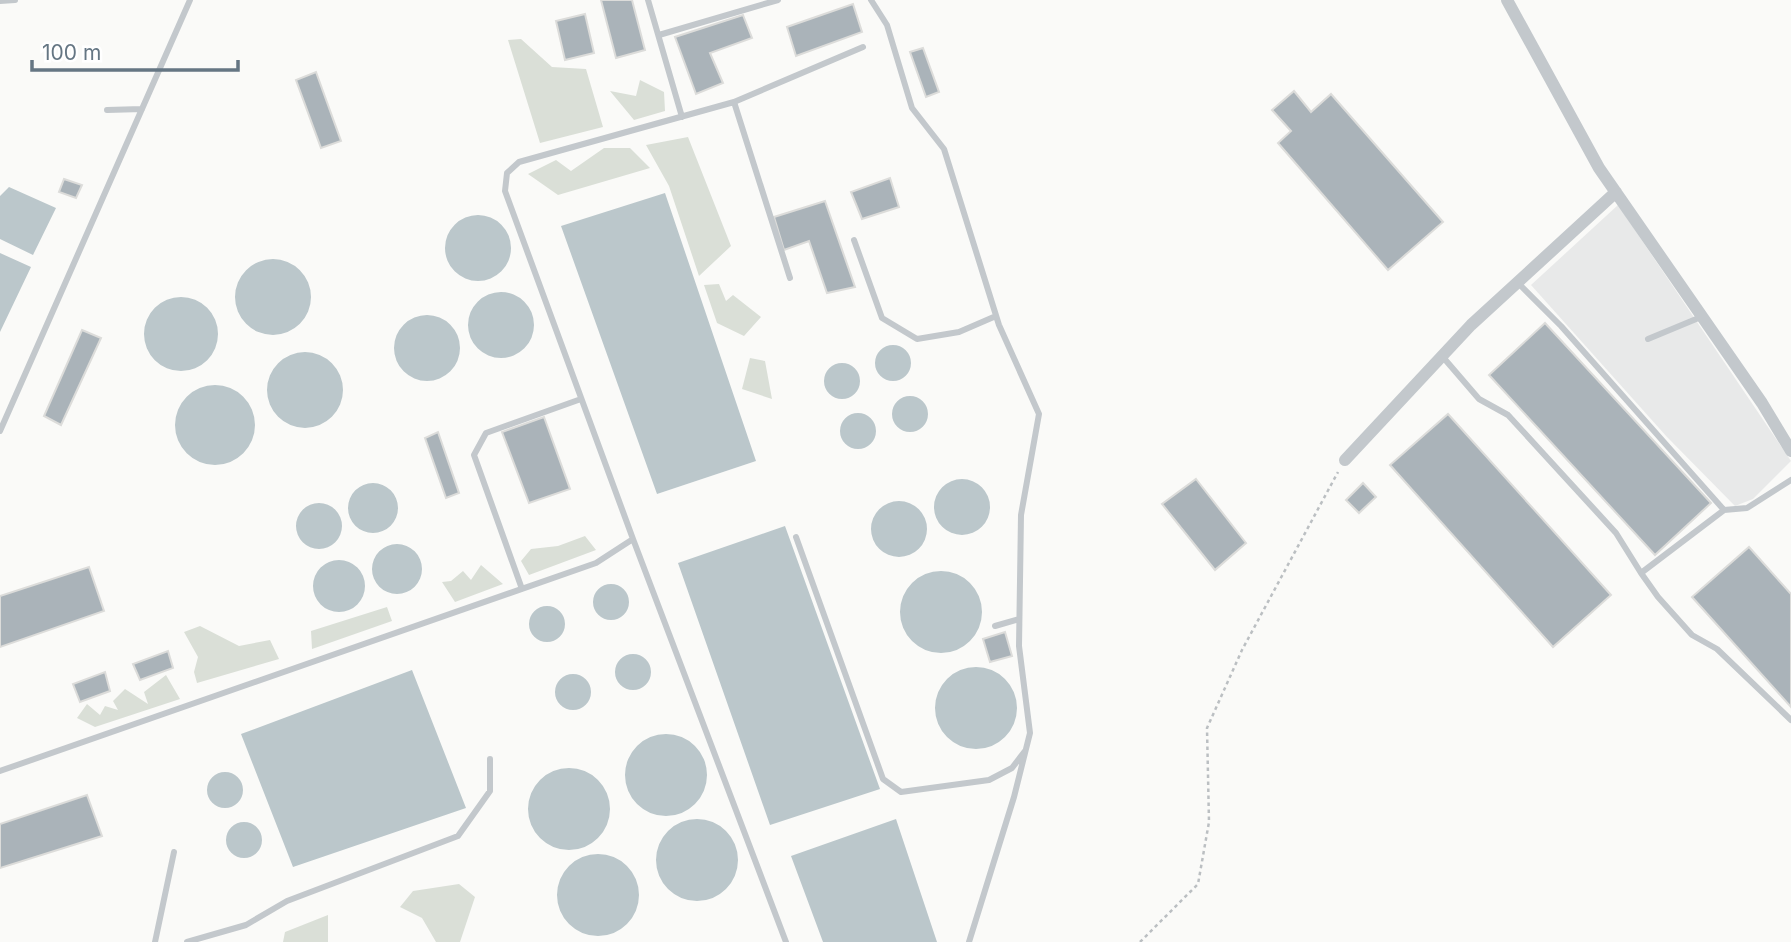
<svg xmlns="http://www.w3.org/2000/svg" width="1791" height="942" font-family="Inter,sans-serif">
<style>
.built{fill:#e8e9e9}
.green{fill:#dadfd7}
.water{fill:#bbc7cb}
.building{fill:#aab3b9;stroke:#dcdcda;stroke-width:2}
.lines{fill:none;stroke-linecap:round;stroke-linejoin:round}
.path{stroke:#bbbfc2;stroke-width:2.5;stroke-dasharray:3.5 3.5;stroke-linecap:butt}
.service{stroke:#c3c8cc;stroke-width:6}
.minor{stroke:#c3c8cc;stroke-width:12}
</style>
<rect width="100%" height="100%" fill="#fafaf8"/>
<path class="built" d="M1618,205L1791,461L1753,499L1735,506L1667,437L1531,285Z"/>
<path class="green" d="M521,39L552,67L586,69L603,127L540,143L508,40Z
M640,80L664,92L665,111L634,120L610,91L636,96Z
M688,137L731,246L699,276L669,186L646,145Z
M604,148H630L650,168L558,195L528,174L556,160L571,171Z
M719,284L726,301L733,295L761,317L744,336L717,323L704,285Z
M750,358L765,361L772,399L742,389Z
M585,536L596,550L529,575L521,561L531,549L558,546Z
M481,565L503,584L455,602L442,582L451,581L463,571L471,580Z
M387,607L392,621L312,649L311,631Z
M200,626L239,646L270,640L279,659L197,683L194,672L198,657L184,632Z
M166,675L180,699L95,727L77,718L87,704L100,715L105,706L118,710L113,701L125,689L148,704L144,692Z
M459,884L475,897L460,942H436L422,918L400,907L413,891Z
M328,915V942H283L285,932Z"/>
<path class="water" d="M9,187L56,208L33,255L0,239V196Z
M665,193L756,461L657,494L561,226Z
M445 248a33 33 0 1 1 66 0a33 33 0 1 1-66 0Z
M0,253L31,267L0,332Z
M235 297a38 38 0 1 1 76 0a38 38 0 1 1-76 0Z
M468 325a33 33 0 1 1 66 0a33 33 0 1 1-66 0Z
M144 334a37 37 0 1 1 74 0a37 37 0 1 1-74 0Z
M394 348a33 33 0 1 1 66 0a33 33 0 1 1-66 0Z
M875 363a18 18 0 1 1 36 0a18 18 0 1 1-36 0Z
M267 390a38 38 0 1 1 76 0a38 38 0 1 1-76 0Z
M824 381a18 18 0 1 1 36 0a18 18 0 1 1-36 0Z
M175 425a40 40 0 1 1 80 0a40 40 0 1 1-80 0Z
M892 414a18 18 0 1 1 36 0a18 18 0 1 1-36 0Z
M840 431a18 18 0 1 1 36 0a18 18 0 1 1-36 0Z
M934 507a28 28 0 1 1 56 0a28 28 0 1 1-56 0Z
M348 508a25 25 0 1 1 50 0a25 25 0 1 1-50 0Z
M871 529a28 28 0 1 1 56 0a28 28 0 1 1-56 0Z
M296 526a23 23 0 1 1 46 0a23 23 0 1 1-46 0Z
M785,526L880,789L770,825L678,563Z
M372 569a25 25 0 1 1 50 0a25 25 0 1 1-50 0Z
M313 586a26 26 0 1 1 52 0a26 26 0 1 1-52 0Z
M900 612a41 41 0 1 1 82 0a41 41 0 1 1-82 0Z
M593 602a18 18 0 1 1 36 0a18 18 0 1 1-36 0Z
M529 624a18 18 0 1 1 36 0a18 18 0 1 1-36 0Z
M615 672a18 18 0 1 1 36 0a18 18 0 1 1-36 0Z
M935 708a41 41 0 1 1 82 0a41 41 0 1 1-82 0Z
M412,670L466,808L293,867L241,734Z
M555 692a18 18 0 1 1 36 0a18 18 0 1 1-36 0Z
M625 775a41 41 0 1 1 82 0a41 41 0 1 1-82 0Z
M528 809a41 41 0 1 1 82 0a41 41 0 1 1-82 0Z
M207 790a18 18 0 1 1 36 0a18 18 0 1 1-36 0Z
M656 860a41 41 0 1 1 82 0a41 41 0 1 1-82 0Z
M896,819L937,942H823L791,856Z
M226 840a18 18 0 1 1 36 0a18 18 0 1 1-36 0Z
M557 895a41 41 0 1 1 82 0a41 41 0 1 1-82 0Z"/>
<path class="building" d="M601,0H632L645,50L616,58Z
M853,4L862,32L796,56L787,27Z
M585,14L594,53L565,60L556,21Z
M743,15L752,38L710,53L723,83L696,94L675,37Z
M923,48L939,92L926,97L910,52Z
M316,72L341,141L321,148L296,80Z
M1294,91L1311,112L1331,94L1443,222L1388,270L1278,143L1291,131L1272,110Z
M890,178L899,207L862,219L851,192Z
M64,179L82,185L76,198L59,192Z
M825,201L855,287L827,293L809,241L784,250L774,217Z
M1545,323L1711,503L1655,555L1489,375Z
M82,330L101,338L61,425L44,416Z
M1448,414L1611,595L1553,647L1390,465Z
M544,417L570,489L529,503L502,432Z
M438,432L459,493L446,498L425,438Z
M1196,479L1246,543L1215,570L1162,504Z
M1363,483L1376,497L1359,513L1346,500Z
M1749,547L1791,594V707L1692,597Z
M89,567L104,611L0,647V596Z
M1005,632L1012,656L990,662L983,639Z
M168,651L173,668L140,680L133,664Z
M105,672L110,691L80,702L73,684Z
M87,795L102,836L0,868V824Z"/>
<g class="lines">
<path class="path" d="M1140,942L1198,884L1209,822L1207,728L1242,650L1338,472"/>
<path class="service" d="M648,0L682,117
M871,0L887,25L912,108L944,149L999,325L1039,414L1021,515L1019,646L1030,733L1014,797L969,942
M0,1L15,0
M659,35L778,0
M734,102L790,278
M107,110L142,109
M854,240L882,318L917,339L959,332L996,316
M1519,284L1561,326L1724,510L1747,508L1791,480
M1648,339L1701,317
M1442,356L1479,399L1508,415L1616,533L1641,573L1724,510
M0,431L190,0
M796,537L883,779L901,792L989,780L1012,768L1025,751
M633,539L786,942
M1641,573L1658,597L1692,635L1717,649L1791,720
M522,589L474,455L486,433L581,399
M995,626L1019,619
M0,771L596,563L633,539L505,191L507,173L519,162L734,102L863,47
M155,942L174,852
M187,942L246,925L287,901L458,836L490,791V759"/>
<path class="minor" d="M1507,0L1599,168L1762,403L1791,451
M1345,460L1471,325L1616,192"/>
</g>
<path d="M32 60v10h206v-10" fill="none" stroke="#657683" stroke-width="3.5"/>
<text x="42" y="60" font-size="21" fill="#657683" stroke="#ffffff" stroke-width="5" paint-order="stroke">100 m</text>
</svg>
